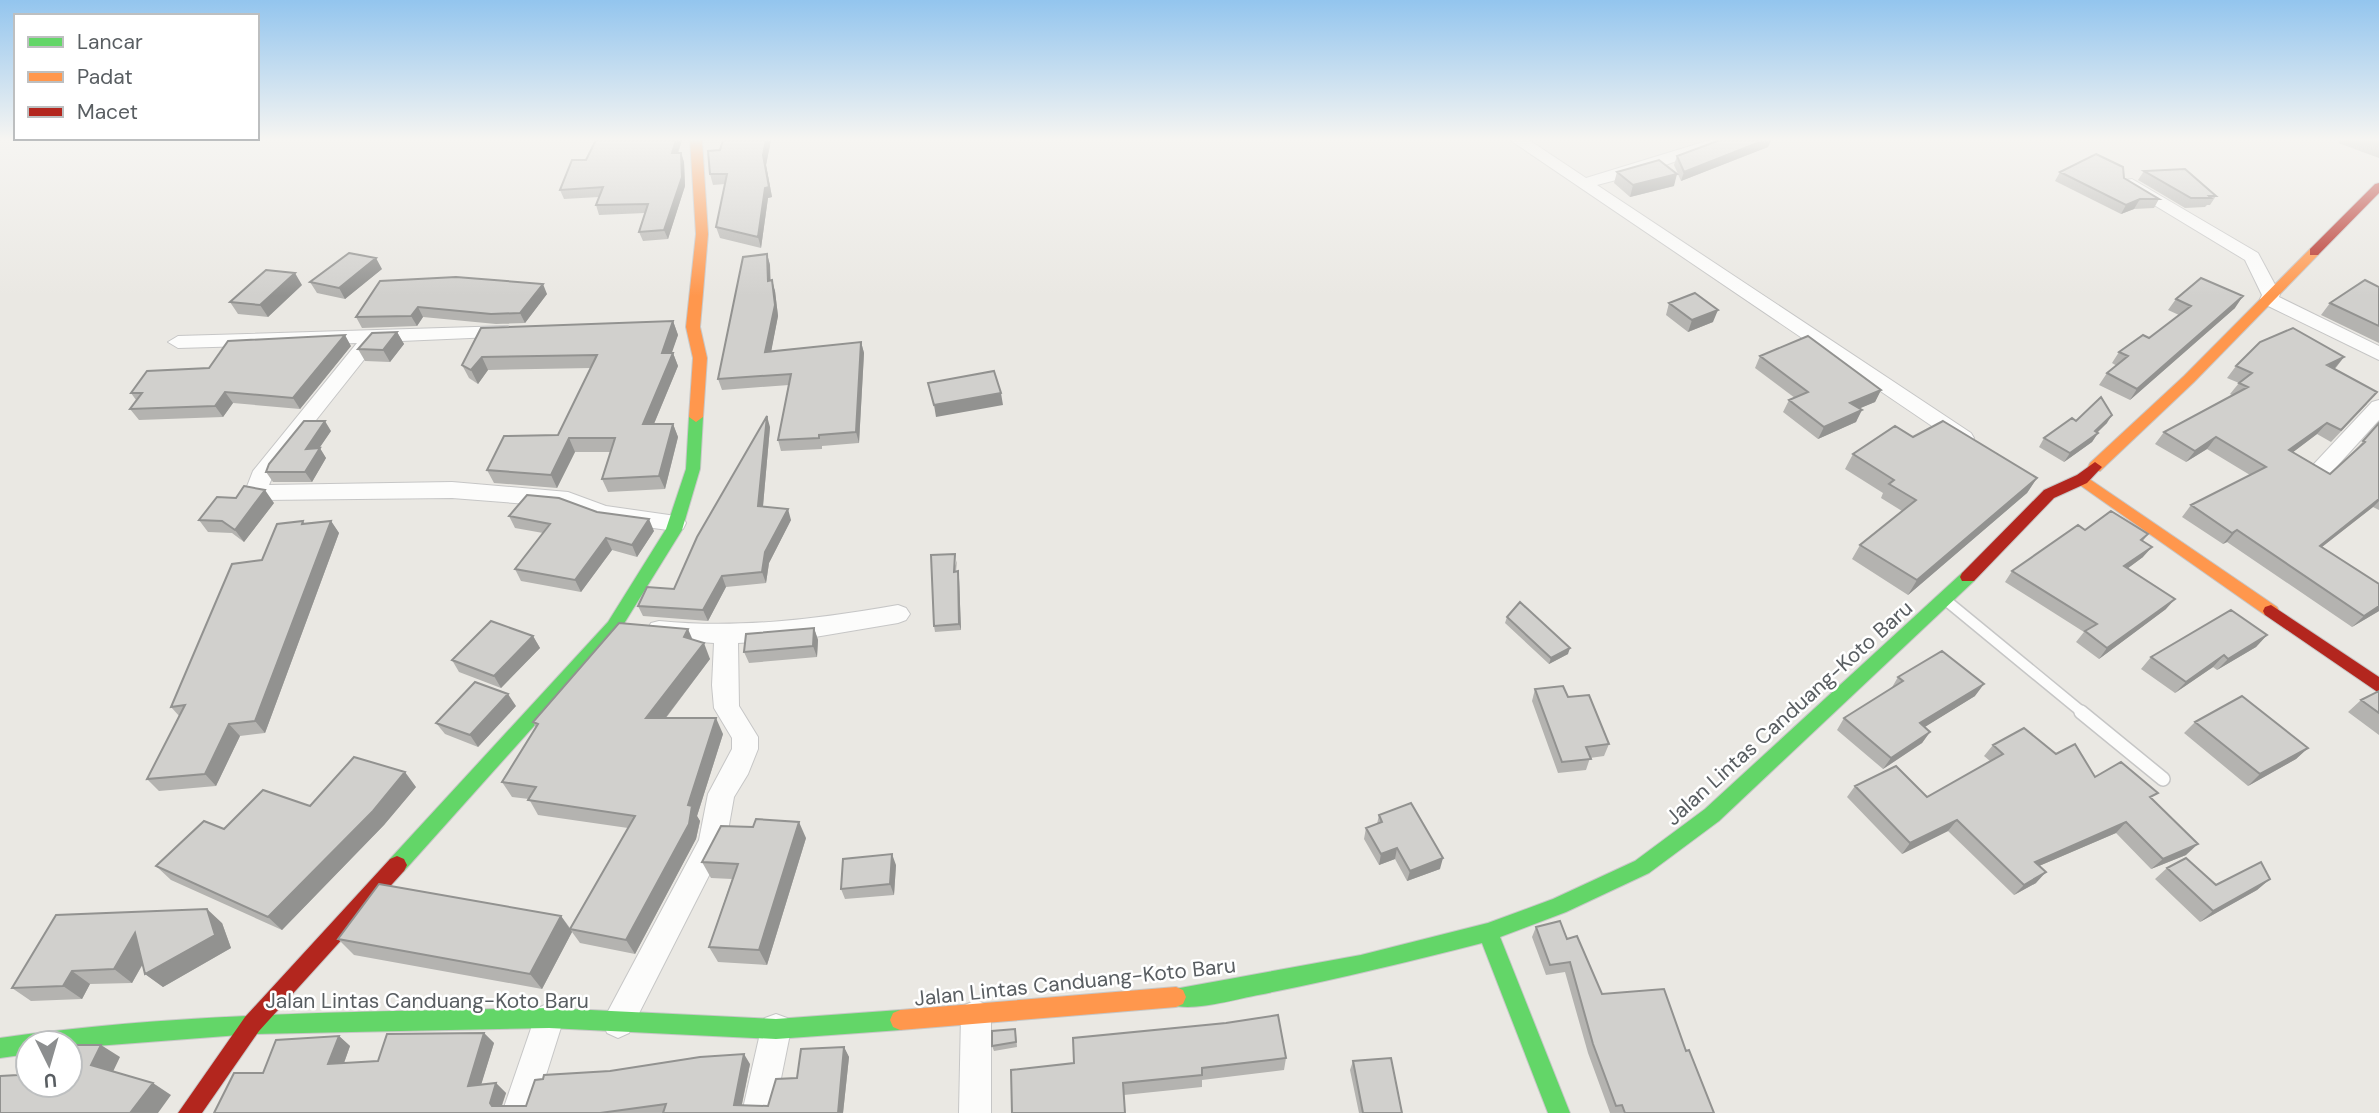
<svg xmlns="http://www.w3.org/2000/svg" width="2379" height="1113" font-family="'DM Sans',sans-serif">
<style>
.lines{fill:none;stroke-linecap:round;stroke-linejoin:round}
.lane-far1-casing{stroke:#c6c6c6;stroke-width:13}
.lane-casing{stroke:#c6c6c6;stroke-width:16}
.street-casing{stroke:#c6c6c6;stroke-width:2}
.fast-casing{stroke:#c7c7c7;stroke-width:2}
.slow-casing{stroke:#c7c7c7;stroke-width:2}
.jam-casing{stroke:#c7c7c7;stroke-width:2}
.lane-far1{stroke:#fcfcfb;stroke-width:10}
.lane{stroke:#fcfcfb;stroke-width:13}
.street{fill:#fcfcfb;fill-rule:evenodd}
.fast{fill:#63d668;fill-rule:evenodd}
.slow{fill:#ff974d;fill-rule:evenodd}
.jam{fill:#b3261e;fill-rule:evenodd}
.wall{fill:#b4b3b0}
.shaded-wall{fill:#929290}
.building{fill:#d1d0cd;stroke:#929290;stroke-width:2}
.labels{text-anchor:middle;dominant-baseline:central;stroke-width:5;stroke-linejoin:round;paint-order:stroke}
.street-label{font-size:21px;fill:#595e62;stroke:#fff}
</style>
<rect width="100%" height="100%" fill="#eae8e3"/>
<g class="lines">
<g class="lane-far1-casing">
<path id="lane-far1" d="M1948,602L2083,713"/>
</g>
<g class="lane-casing">
<path id="lane" d="M2081,712L2163,779"/>
</g>
<g class="street-casing">
<path id="street" d="M1510,140H1529L1586,178L1710,140H1735L1643,173L1597,185L1971,433L1974,438L1971,443H1957Z
M2132,179L2258,253L2280,294L2279,297L2379,346V360L2262,303L2260,299L2262,295L2245,260L2126,188V180Z
M508,326L518,332L515,336L378,342L274,473L269,485L452,482L568,492L606,506L683,517L686,523L683,529L675,531L603,521L566,507L452,498L264,500L249,494L246,489L253,471L357,343L178,348L168,342L178,336Z
M2379,400V420L2328,476H2312L2309,471L2312,466L2372,402Z
M898,605L906,608L910,614L906,620L898,623L809,638L738,643L739,706L758,737V749L748,774L734,797L726,842L629,1033L618,1038L607,1033L603,1023L607,1013L699,840L708,794L732,749V738L714,708L712,685L714,643L659,639L651,637L647,630L651,623L659,621C740,629 818,619 898,605Z
M976,1000L987,1005L991,1015V1113H959L961,1015L965,1005Z
M549,1003L560,1008L564,1018L534,1113H502L538,1008Z
M776,1014L787,1018L791,1029L774,1113H742L761,1029L765,1018Z"/>
</g>
<g class="fast-casing">
<path id="fast" d="M696,412L703,417L700,469L682,530L620,630L404,871L397,874L390,871L387,865L390,859L608,622L666,529L686,469L689,417Z
M1968,571L1974,573L1976,577L1974,581L1719,821L1649,873L1566,912L1500,937L1570,1113H1548L1482,943C1408,962 1334,980 1258,995C1235,999 1191,1013 1169,1004L1166,997L1169,990L1361,955L1488,923L1553,899L1635,861L1705,809L1962,573Z
M549,1008L776,1019L900,1010L907,1013L910,1020L907,1027L900,1030L776,1039L549,1028L252,1034L70,1048V1043H28V1054L0,1058V1038C182,1012 365,1012 549,1008Z"/>
</g>
<g class="slow-casing">
<path id="slow" d="M690,140H702L708,234L700,327L707,358L703,417L696,422L689,417L693,358L686,327L696,234Z
M2314,248L2320,252L2318,255L2194,382L2100,471H2090L2088,467L2090,463L2184,376L2310,249Z
M2082,474L2277,607L2279,611L2277,615H2265L2077,483L2075,479L2077,475Z
M1176,987L1183,990L1186,997L1183,1004L1176,1007L900,1030L893,1027L890,1020L893,1013L900,1010Z"/>
</g>
<g class="jam-casing">
<path id="jam" d="M2379,183V193L2318,255H2310V249L2375,184Z
M2095,462L2102,467L2087,483L2054,498L1974,581H1962L1960,577L1962,573L2044,490L2077,475Z
M2271,605L2379,677V693L2265,615L2263,611L2265,607Z
M397,856L404,859L407,865L404,871L259,1031L202,1113H178L245,1017L390,859Z"/>
</g>
<use href="#lane-far1" class="lane-far1"/>
<use href="#lane" class="lane"/>
<use href="#street" class="street"/>
<use href="#fast" class="fast"/>
<use href="#slow" class="slow"/>
<use href="#jam" class="jam"/>
</g>
<path class="wall" d="M596,140H682L678,153H681L684,162L685,186L668,239L643,241L639,232L645,213L599,215L596,205L599,197L564,199L560,190L586,160Z
M723,140H771L766,165L772,197L768,198L761,248L720,238L716,227L725,184L713,185L710,174Z
M1720,140H1771L1768,147L1681,181L1674,165L1677,156Z
M2340,140H2379V158L2338,143Z
M2144,171L2216,196L2210,205H2207L2205,207L2185,208L2138,180Z
M1617,172L1674,186L1630,197L1614,183Z
M2060,172L2124,178L2159,199L2154,208L2134,209L2121,214L2055,181Z
M767,254L770,265V280L775,291L778,316L771,351L861,342L864,353L859,443L822,446V449L781,451L778,440L789,385L722,390L718,379Z
M382,269L345,299L317,293L310,282Z
M380,281L547,294L525,323L496,324L423,317L417,326L362,328L356,317Z
M302,285L268,317L238,314L230,302Z
M2379,287V343L2321,315L2330,303Z
M2176,299L2235,308L2130,400L2099,385L2107,373L2117,366L2112,363L2119,352L2149,338L2179,315L2168,310Z
M1669,303L1713,322L1688,332L1666,315Z
M673,321L678,335L671,353H673L678,366L654,424H673L678,437L665,489L608,492L602,479L611,452H575L557,488L494,483L487,470L558,435L591,368L488,370L478,384L469,378L462,365L481,328Z
M397,332L404,344L390,362L365,361L358,349Z
M351,346L300,409L233,403L223,417L139,420L130,409L136,400L131,393L209,368Z
M1760,356L1881,390L1875,402L1860,408L1856,422L1818,439L1783,412L1789,400L1795,398L1755,368Z
M2344,357L2335,369L2367,404L2331,442L2317,434L2293,452L2330,474L2353,453L2379,423V510L2373,507L2322,547L2379,584V611L2352,627L2227,542L2223,544L2182,517L2191,505L2250,475L2207,449L2186,462L2155,444L2164,432L2232,395L2230,394L2239,383L2227,378L2236,366Z
M2076,421L2107,423L2097,433H2098L2092,442L2064,462L2039,447L2044,438Z
M770,427L763,506L791,520L769,563L766,583L726,587L708,621L643,616L638,606L674,589Z
M331,431L319,448L326,458L312,482H273L266,472Z
M1913,437L2037,478L2027,493L1908,595L1852,559L1860,545L1902,511L1881,498L1883,493L1845,469L1853,454Z
M274,503L244,542L232,533L208,532L199,520Z
M597,512L654,531L637,557L612,550L581,592L521,581L515,569L543,533L515,528L509,516Z
M303,521L305,524L331,521L339,533L265,733L240,736L216,786L159,791L147,779L180,717L171,707L262,560Z
M2085,530L2148,534L2143,541V557L2128,568L2166,609L2099,659L2076,642L2084,632L2005,582L2012,571Z
M957,560L956,572L958,571L959,578L961,630L935,632L934,626Z
M1507,617L1568,654L1549,664L1505,623Z
M814,628L818,640L817,657L749,663L744,652Z
M2267,635L2256,647L2217,670L2213,667L2175,693L2141,669L2151,657Z
M533,636L540,648L501,688L459,672L452,660Z
M693,640L710,659L666,718L723,734L697,816L700,821L696,839L635,954L580,943L572,932L542,989L354,955L338,939L561,916L570,928L628,828L538,815L529,799L512,797L502,782L536,728L533,722Z
M1898,677L1975,696L1924,727L1930,732L1922,743L1883,769L1837,730L1844,718L1891,689Z
M1535,689L1568,697L1609,744L1604,756L1590,758L1586,770L1558,773L1532,701Z
M2379,691V735L2348,712L2361,700Z
M516,706L478,747L445,734L436,723Z
M2195,722L2308,748L2296,759L2248,786L2184,733Z
M1993,745L2056,754L2095,777L2152,799L2186,855L2151,869L2116,833L2039,866L2036,883L2014,895L1948,831L1902,854L1847,797L1855,786L1927,797L1990,761L1984,756Z
M416,787L384,825L282,930L171,880L156,866L224,829L310,806Z
M1379,815L1440,869L1407,881L1395,859L1379,865L1364,839L1366,828L1377,824Z
M806,838L767,965L718,962L709,947L732,879L711,878L702,862Z
M896,865L894,895L845,899L841,889Z
M2167,868L2216,885L2270,879L2257,890L2200,922L2155,879Z
M222,923L231,948L163,987L145,974L143,964L132,983L90,984L82,999L31,1001L12,988Z
M1536,927L1567,939L1602,994L1686,1051L1714,1113H1610L1588,1053L1565,972L1546,975L1532,937Z
M484,1033L494,1043L481,1084L496,1083L506,1093L502,1106H526L750,1064L742,1105L768,1106L797,1078L844,1047L849,1057L843,1113H214L263,1073L339,1036L350,1046L344,1063L378,1061Z
M1016,1034L1017,1047L994,1051L992,1046Z
M1286,1058L1284,1070L1202,1080V1087L1124,1095L1074,1063Z
M1353,1061L1402,1113H1359L1350,1070Z"/>
<path class="shaded-wall" d="M676,140H682L675,162L672,153Z
M766,140H771L766,165L772,197L768,198L761,248L758,237L763,155Z
M1765,140H1771L1768,147L1681,181L1684,172Z
M681,153L684,162L685,186L668,239L664,230Z
M1677,174L1674,186L1630,197L1633,185Z
M2140,199L2134,209L2121,214L2126,205Z
M767,254L770,265L771,292L768,281Z
M376,258L382,269L345,299L339,288Z
M295,273L302,285L268,317L260,305Z
M772,280L775,291L778,316L769,363L765,352Z
M543,284L547,294L525,323L520,313Z
M2243,296L2235,308L2130,400L2137,389Z
M418,307L423,317L417,326L411,316Z
M1718,310L1713,322L1688,332L1692,320Z
M673,321L678,335L667,367L662,353Z
M397,332L404,344L390,362L383,350Z
M345,335L351,346L300,409L293,398Z
M861,342L864,353L859,443L856,432Z
M673,353L678,366L648,438L643,424Z
M482,357L488,370L478,384L471,370Z
M2344,357L2334,369L2327,365Z
M1881,390L1875,402L1844,415L1850,403Z
M225,392L233,403L223,417L215,406Z
M1001,393L1003,405L936,417L934,405Z
M1862,410L1856,422L1818,439L1824,427Z
M2112,415L2107,423L2089,440L2098,433L2092,442L2064,462L2070,453Z
M767,416L770,427L762,517L758,506Z
M325,421L331,431L312,459L306,449Z
M2327,423L2317,434L2280,462L2289,450Z
M673,424L678,437L665,489L659,476Z
M2216,437L2207,449L2186,462L2195,451Z
M569,438L575,452L557,488L551,475Z
M320,448L326,458L312,482L305,472Z
M2037,478L2027,493L1908,595L1917,580Z
M265,490L274,503L244,542L235,530Z
M2379,499V501L2373,507L2309,557L2320,546Z
M788,509L791,520L769,563L766,583L762,572L765,552Z
M649,519L654,531L637,557L632,545Z
M331,521L339,533L265,733L255,721Z
M2237,530L2227,542L2223,544L2232,533Z
M606,538L612,550L581,592L575,580Z
M2152,547L2143,557L2116,577L2124,566Z
M958,571L959,578L961,630L959,624Z
M722,576L726,587L708,621L703,610Z
M2175,599L2166,609L2099,659L2107,648Z
M2379,606V611L2352,627L2364,616Z
M814,628L818,640L817,657L813,646Z
M688,629L695,645L684,637Z
M2267,635L2256,647L2217,670L2228,659Z
M533,636L540,648L501,688L494,676Z
M704,643L710,659L654,733L646,718Z
M1570,648L1568,654L1549,664L1551,658Z
M2224,655L2213,667L2175,693L2186,682Z
M1984,684L1975,696L1912,735L1920,723Z
M508,694L516,706L478,747L470,735Z
M716,718L723,734L697,816L700,821L696,839L635,954L626,940L688,805Z
M229,724L240,736L216,786L205,774Z
M1930,732L1922,743L1883,769L1891,758Z
M2308,748L2296,759L2248,786L2260,774Z
M405,772L416,787L384,825L282,930L268,917Z
M1957,820L1948,831L1902,854L1910,843Z
M799,822L806,838L767,965L759,950Z
M2126,822L2116,833L2025,872L2035,862Z
M2198,844L2186,855L2151,869L2163,859Z
M1397,848L1395,859L1379,865L1381,854Z
M892,854L896,865L894,895L890,884Z
M1443,858L1440,869L1407,881L1410,871Z
M2046,872L2036,883L2014,895L2024,885Z
M2270,879L2257,890L2200,922L2213,911Z
M207,909L222,923L231,948L163,987L145,974Z
M561,916L572,932L542,989L530,974Z
M135,933L152,947L132,983L114,969Z
M72,971L90,984L82,999L63,986Z
M484,1033L494,1043L478,1095L468,1086Z
M339,1036L350,1046L340,1074L328,1064Z
M101,1045L120,1057L110,1078L91,1065Z
M844,1047L849,1057L843,1113H838Z
M744,1054L750,1064L740,1113L734,1105Z
M153,1083L171,1095L158,1113H130Z
M496,1083L506,1093L499,1113L490,1103Z"/>
<path class="building" d="M596,140H676L672,153H681L682,177L664,230L639,232L648,204L596,205L603,187L560,190L572,160H586Z
M723,140H766L763,155L769,187L765,188L758,237L716,227L727,174H710L708,151L720,150Z
M1720,140H1765L1684,172L1677,156Z
M2096,154L2123,167L2124,178L2159,199H2140L2126,205L2060,172Z
M1659,160L1677,174L1633,185L1617,172Z
M2185,169L2216,196H2209L2211,198H2191L2144,171Z
M349,253L376,258L339,288L310,282Z
M767,254L768,281L772,280L775,305L765,352L861,342L856,432L819,435V438L778,440L791,374L718,379L743,257Z
M266,270L295,273L260,305L230,302Z
M456,277L543,284L520,313L491,314L418,307L411,316L356,317L380,281Z
M2201,278L2243,296L2137,389L2107,373L2128,356L2119,352L2143,335L2149,338L2191,306L2176,299Z
M2365,280L2379,287V326L2330,303Z
M1695,293L1718,310L1692,320L1669,303Z
M673,321L662,353H673L643,424H673L659,476L602,479L615,438H569L551,475L487,470L504,436L558,435L597,355L482,357L471,370L462,365L481,328Z
M2293,328L2344,357L2327,365L2377,392L2341,430L2327,423L2289,450L2330,474L2365,442L2363,441L2379,423V499L2320,546L2379,584V606L2364,616L2237,530L2232,533L2191,505L2266,467L2216,437L2195,451L2164,432L2248,387L2239,383L2252,373L2236,366L2260,342Z
M397,332L383,350L358,349L372,333Z
M345,335L293,398L225,392L215,406L130,409L142,393H131L147,371L209,368L228,341Z
M1808,336L1881,390L1850,403L1862,410L1824,427L1789,400L1808,392L1760,356Z
M994,371L1001,393L934,405L928,383Z
M2101,397L2112,415L2095,431L2098,433L2070,453L2044,438L2072,418L2076,421Z
M767,416L758,506L788,509L765,552L762,572L722,576L703,610L638,606L647,587L674,589L697,537Z
M304,421H325L306,449L320,448L305,472H266L269,464Z
M1943,421L2037,478L1917,580L1860,545L1916,500L1889,484L1894,480L1853,454L1895,426L1913,437Z
M244,486L265,490L235,530L222,521L199,520L217,497L236,498Z
M527,495L559,498L597,512L649,519L632,545L606,538L575,580L515,569L550,524L509,516Z
M2111,511L2148,534L2141,540L2152,547L2124,566L2175,599L2107,648L2085,631L2097,624L2012,571L2078,525L2085,530Z
M303,521L302,524L331,521L255,721L229,724L205,774L147,779L185,705L171,707L232,564L262,560L277,524Z
M955,554L954,572L958,571L959,624L934,626L931,555Z
M1520,602L1570,648L1551,658L1507,617Z
M2231,610L2267,635L2228,659L2224,655L2186,682L2151,657Z
M491,621L533,636L494,676L452,660Z
M619,623L688,629L684,637L704,643L646,718H716L688,805L692,806L689,824L626,940L570,929L635,816L528,800L536,787L502,782L538,724L533,722Z
M814,628L813,646L744,652L746,634Z
M1942,651L1984,684L1920,723L1930,732L1891,758L1844,718L1903,681L1898,677Z
M475,682L508,694L470,735L436,723Z
M1563,686L1568,697L1589,695L1609,744L1586,747L1591,759L1562,762L1535,689Z
M2379,691V713L2361,700Z
M2242,696L2308,748L2260,774L2195,722Z
M2024,728L2056,754L2075,744L2095,777L2121,762L2158,793L2150,797L2198,844L2163,859L2126,822L2035,862L2046,872L2024,885L1957,820L1910,843L1855,786L1896,766L1927,797L2003,754L1993,745Z
M354,757L405,772L373,811L268,917L156,866L204,821L224,829L263,790L310,806Z
M1411,803L1443,858L1410,871L1397,848L1381,854L1366,828L1382,822L1379,815Z
M756,819L799,822L759,950L709,947L738,864L702,862L721,826L753,827Z
M892,854L890,884L841,889L843,859Z
M2186,858L2216,885L2261,862L2270,879L2213,911L2167,868Z
M379,884L561,916L530,974L338,939Z
M207,909L215,935L145,974L135,933L114,969L72,971L63,986L12,988L56,915Z
M1560,921L1567,939L1577,936L1602,994L1664,989L1686,1051L1689,1050L1714,1113H1625L1622,1105L1616,1106L1593,1044L1570,962L1550,965L1536,927Z
M1278,1015L1286,1058L1202,1068V1075L1123,1083L1125,1113H1012L1011,1070L1074,1063L1073,1038L1226,1023Z
M1015,1029L1016,1042L992,1046V1031Z
M484,1033L468,1086L496,1083L490,1103L492,1106H526L535,1080L543,1079L544,1075L610,1071L700,1057L744,1054L734,1105L768,1106L776,1079L797,1078L801,1049L844,1047L838,1113H663L666,1104L600,1113H214L234,1073H263L276,1040L339,1036L328,1064L378,1061L387,1034Z
M70,1045H101L91,1065L153,1083L130,1113H0V1076L18,1075L28,1056V1085H70Z
M1391,1058L1402,1113H1363L1353,1061Z"/>
<linearGradient id="sky" x2="0" y2="1"><stop stop-color="#93c5ee"/><stop offset="0.47" stop-color="#f6f5f2"/><stop offset="1" stop-color="#f6f5f2" stop-opacity="0"/></linearGradient>
<rect width="2379" height="296" fill="url(#sky)"/>
<g class="labels">
<g class="street-label">
<text transform="translate(1789 713) rotate(-42)">Jalan Lintas Canduang-Koto Baru</text>
<text transform="translate(1075 982) rotate(-6)">Jalan Lintas Canduang-Koto Baru</text>
<text x="427" y="1001">Jalan Lintas Canduang-Koto Baru</text>
</g>
</g>
<rect x="14" y="14" width="245" height="126" fill="#ffffff" stroke="#bdbfc0" stroke-width="2"/>
<rect x="28" y="37" width="35" height="10" fill="#63d668" stroke="#bdbfc0" stroke-width="2"/>
<text x="77" y="49" font-size="21" fill="#595e62">Lancar</text>
<rect x="28" y="72" width="35" height="10" fill="#ff974d" stroke="#bdbfc0" stroke-width="2"/>
<text x="77" y="84" font-size="21" fill="#595e62">Padat</text>
<rect x="28" y="107" width="35" height="10" fill="#b3261e" stroke="#bdbfc0" stroke-width="2"/>
<text x="77" y="119" font-size="21" fill="#595e62">Macet</text>
<g transform="translate(49 1064) rotate(175)"><circle r="33" fill="#ffffff" stroke="#bdbfc0" stroke-width="2"/>
<path d="M0-5L12 26L0 18L-12 26Z" fill="#8c8e8f"/>
<text y="-10" font-size="19" font-weight="bold" text-anchor="middle" fill="#595e62">U</text>
</g>
</svg>
